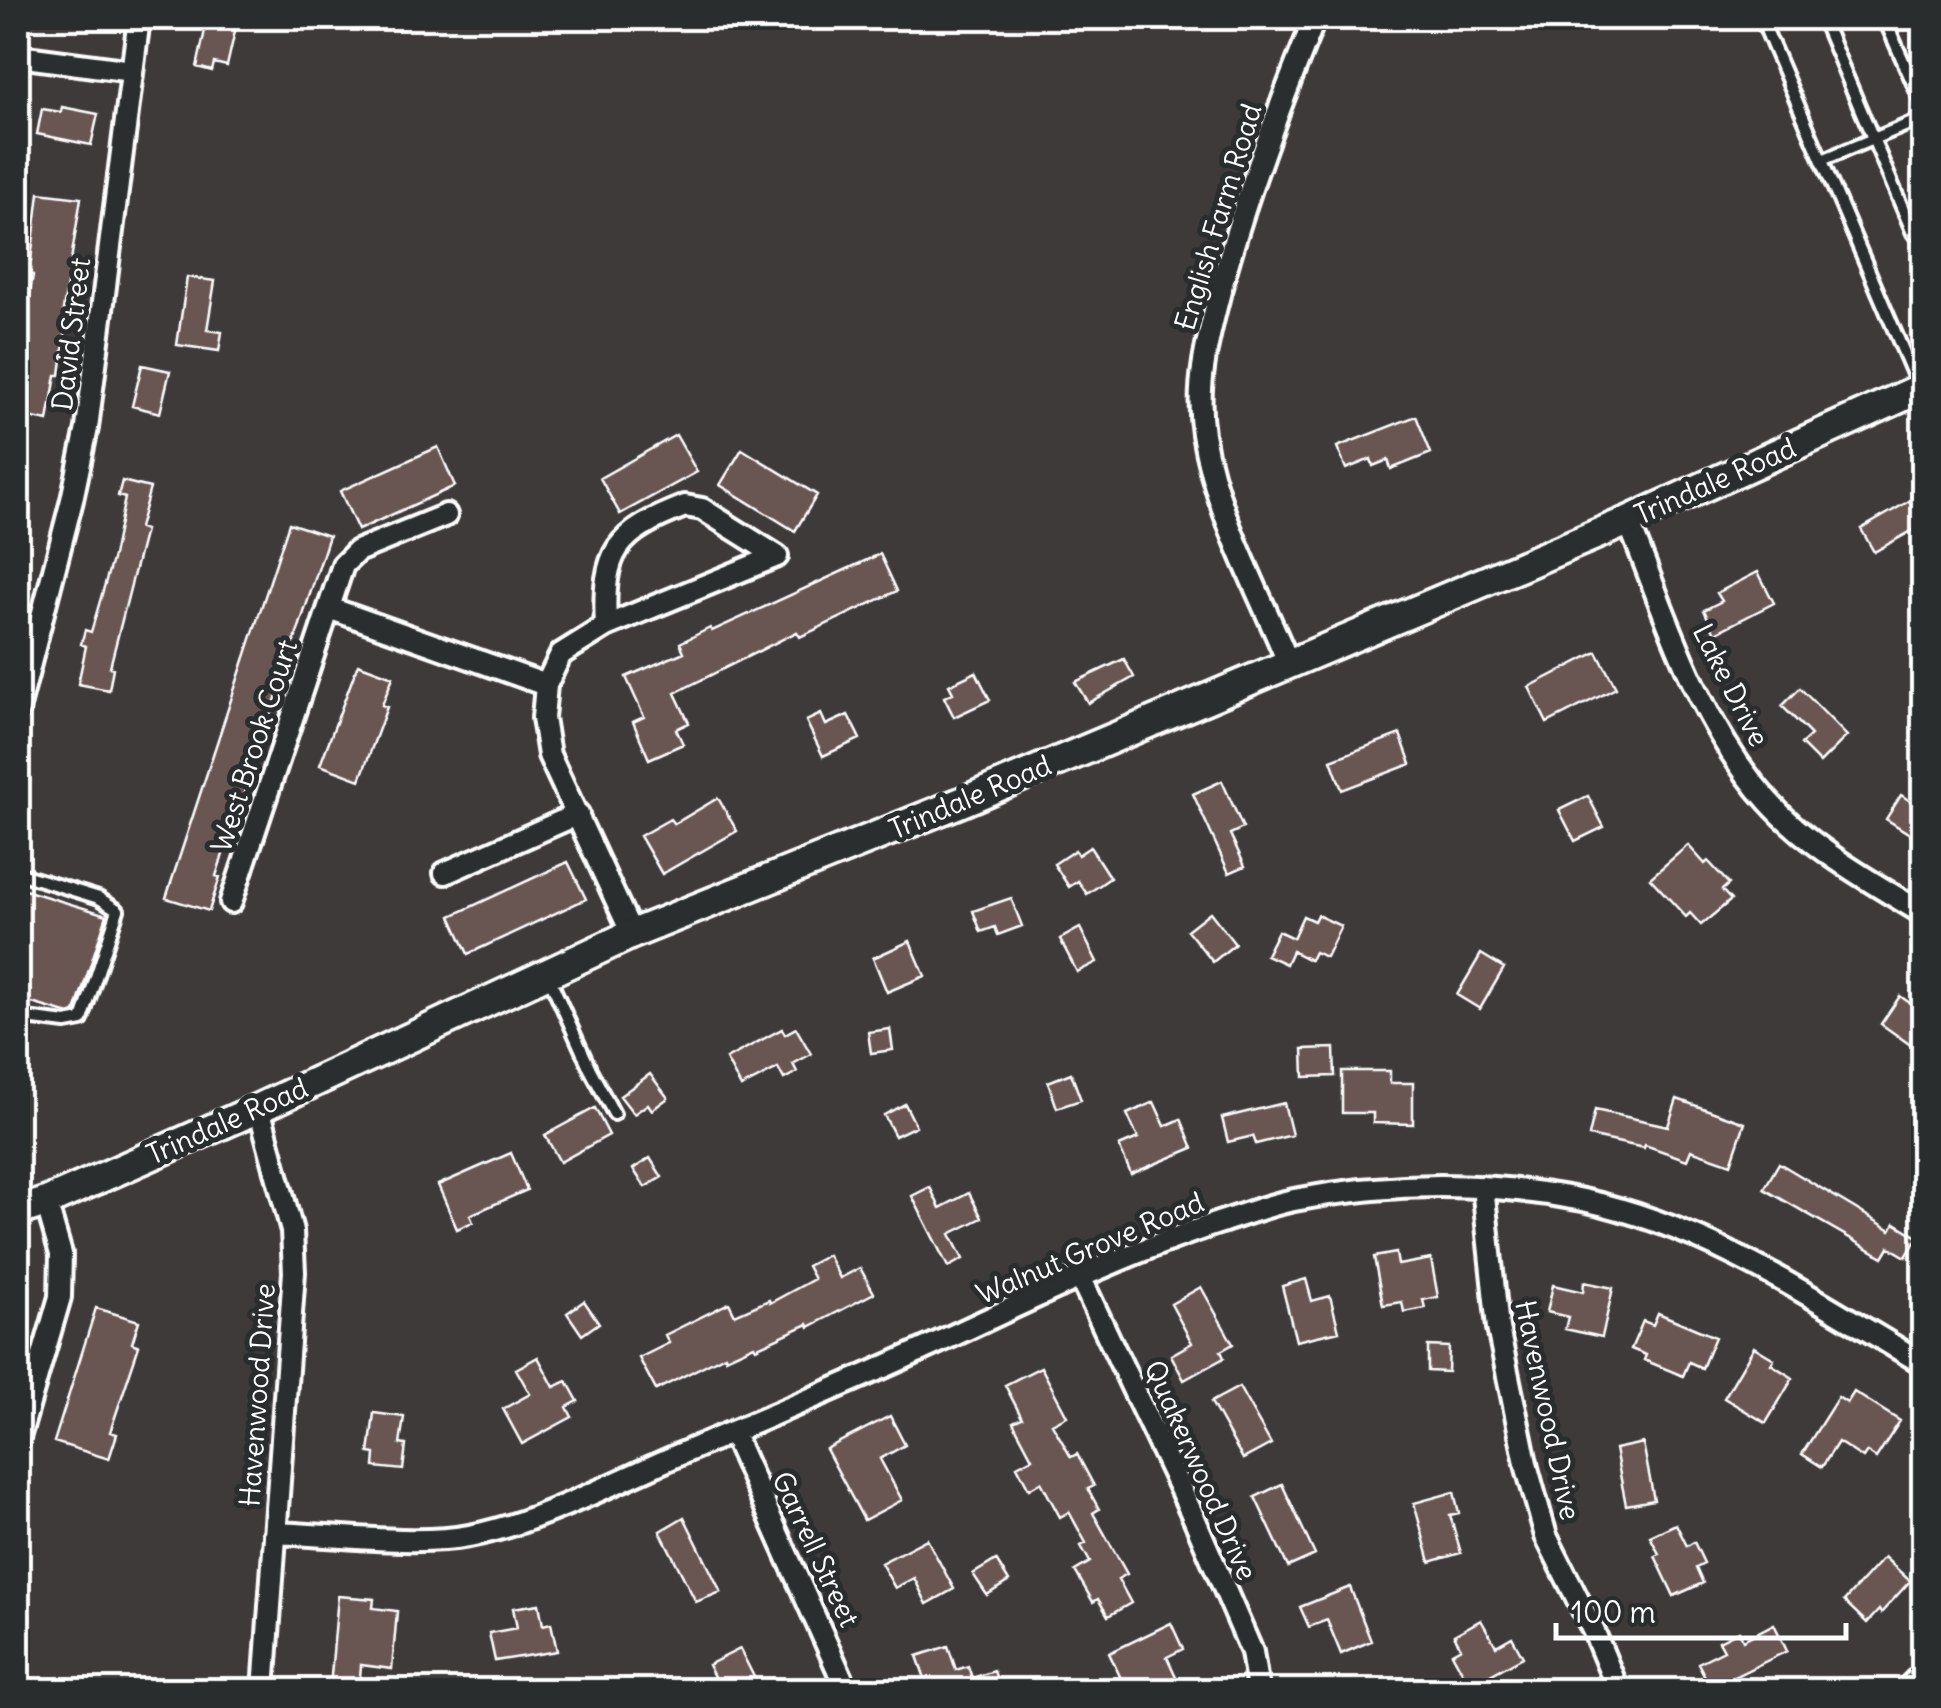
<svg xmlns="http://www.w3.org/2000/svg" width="1941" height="1708" font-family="Delius,sans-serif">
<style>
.building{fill:#695753;stroke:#fff;stroke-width:2.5}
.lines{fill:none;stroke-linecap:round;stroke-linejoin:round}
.lane-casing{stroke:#fff;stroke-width:18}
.street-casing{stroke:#fff;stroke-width:28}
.secondary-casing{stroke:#fff;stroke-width:35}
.lane{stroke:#2a2d2e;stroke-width:10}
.street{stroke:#2a2d2e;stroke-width:20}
.secondary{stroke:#2a2d2e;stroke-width:28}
.labels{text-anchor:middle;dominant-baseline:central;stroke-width:10;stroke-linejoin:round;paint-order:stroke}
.street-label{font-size:28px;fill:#fff;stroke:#2a2d2e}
</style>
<rect width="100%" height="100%" fill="#3d3a39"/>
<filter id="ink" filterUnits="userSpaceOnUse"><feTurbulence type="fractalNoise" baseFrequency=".01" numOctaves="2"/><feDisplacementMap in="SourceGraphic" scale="20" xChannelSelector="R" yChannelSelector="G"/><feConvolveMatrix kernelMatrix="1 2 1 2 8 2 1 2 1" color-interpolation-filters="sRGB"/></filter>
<g filter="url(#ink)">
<path class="building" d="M215,18H238L227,66L214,63L212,71L197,67L207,21L214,23Z
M62,107L98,114L91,145L37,134L42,109L61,112Z
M39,193L81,198L63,310L68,311L60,375H56L48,421L18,415V347H22L27,318L18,316V301L28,304L33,275L18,272V257L31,260Z
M187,277L215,281L207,330L222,332L219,351L177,345Z
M142,365L170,371L160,413L132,406Z
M1416,416L1431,453L1391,469L1388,460L1373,466L1371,459L1346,469L1337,447Z
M676,435L697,472L620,514L600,478Z
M438,447L455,486L358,530L340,491Z
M742,449L817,495L795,531L720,485Z
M122,481L150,488L139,528L145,530L110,667L113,668L109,690L78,684L86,646L81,644L85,630L91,632L113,556L125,498L118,496Z
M1911,500L1924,524L1874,552L1861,529Z
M289,523L329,536L241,805H239L216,876L220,877L209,911L166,898Z
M880,554L897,591L800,637L797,632L675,693L689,723L676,729L683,744L649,759L633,722L644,717L626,677L684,652L680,643L710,628L712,631Z
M1758,572L1774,603L1715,633L1704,610L1722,601L1717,593Z
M1597,652L1616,688L1547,723L1529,687Z
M1124,659L1134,677L1088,703L1075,682Z
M358,664L393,677L382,705L387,707L360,780L320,765Z
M976,672L990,700L954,717L944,697L953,693L949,685Z
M1800,688L1847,736L1820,763L1801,744L1811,735L1782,706Z
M821,714L826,725L848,715L860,739L823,756L806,721Z
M1400,734L1411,764L1342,790L1331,760Z
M1222,781L1243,828L1230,834L1245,866L1229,873L1193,794Z
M1901,795L1924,810V843L1886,819Z
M1588,796L1604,827L1575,841L1559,810Z
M718,798L737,831L662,874L640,836L670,819L674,824Z
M1688,845L1705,864L1708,861L1729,884L1722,890L1731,900L1701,925L1690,913L1686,917L1650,878Z
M1090,847L1110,878L1087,894L1078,881L1069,887L1054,864L1075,850L1078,855Z
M568,862L586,899L468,954L451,916Z
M18,888L107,915L75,1012L69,1014L18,999Z
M1011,898L1022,926L998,935L995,927L981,932L973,911Z
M1210,912L1235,944L1213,962L1187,930Z
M1317,915L1341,926L1326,957L1314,952L1310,960L1292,951L1286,964L1266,955L1278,931L1293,938L1303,916L1314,921Z
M1080,928L1097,962L1077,972L1060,939Z
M910,941L925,976L887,992L873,958Z
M1481,954L1504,968L1480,1009L1457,995Z
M1900,996L1924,1013V1030L1912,1046L1881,1024Z
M796,1028L811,1054L793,1064L797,1072L784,1079L778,1068L741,1087L726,1059L782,1029L785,1034Z
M890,1029L893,1050L871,1053L868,1032Z
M1334,1048L1335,1076L1304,1077L1303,1049Z
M1342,1071H1390V1083H1413V1124L1373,1123V1113H1342Z
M1071,1073L1081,1100L1057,1108L1048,1082Z
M650,1074L668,1098L652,1110L648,1104L634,1114L620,1096Z
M1677,1099L1745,1123L1731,1164L1691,1150L1687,1160L1645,1145L1644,1148L1589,1136L1595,1110L1668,1126Z
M1154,1102L1165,1126L1181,1119L1193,1148L1131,1174L1119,1146L1138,1138L1127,1114Z
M1284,1103L1292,1135L1256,1144L1253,1136L1228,1142L1222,1118Z
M905,1104L916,1126L895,1136L884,1115Z
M595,1108L609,1135L560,1162L545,1135Z
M511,1153L527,1190L470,1215L473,1222L457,1229L438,1185Z
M650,1158L662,1177L645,1187L633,1169Z
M1779,1163L1891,1230L1895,1223L1918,1237L1906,1257L1889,1247L1883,1257L1764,1189Z
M930,1187L940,1208L969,1193L982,1218L950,1234L963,1259L948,1267L912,1196Z
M1396,1253L1398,1265L1431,1259L1438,1297L1423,1300L1425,1308L1404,1312L1402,1302L1383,1305L1374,1257Z
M828,1255L840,1278L860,1268L874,1293L809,1327L808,1324L756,1348L754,1345L726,1358L725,1355L656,1390L639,1358L669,1343L665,1335L729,1303L735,1315L769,1300L770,1303L814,1279L807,1266Z
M1306,1279L1312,1301L1330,1296L1339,1331L1296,1341L1282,1286Z
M1584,1282L1613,1288L1602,1337L1565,1329L1568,1317L1547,1312L1553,1285L1583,1292Z
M1201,1287L1233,1344L1221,1351L1224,1358L1184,1380L1171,1355L1192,1343L1171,1304Z
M584,1301L599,1323L582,1335L567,1313Z
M96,1308L139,1321L132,1343L139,1346L110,1432L117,1434L109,1459L54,1442Z
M1658,1313L1715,1337L1702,1368L1689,1362L1683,1376L1644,1360L1646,1355L1631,1349L1643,1321L1653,1325Z
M1428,1346L1449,1347L1448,1372L1428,1371Z
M1754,1347L1774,1359L1771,1364L1793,1378L1766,1423L1724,1398Z
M538,1357L554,1387L567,1381L578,1401L567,1407L572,1417L522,1444L503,1409L530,1394L516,1369Z
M1041,1367L1067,1416L1052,1424L1071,1457L1077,1454L1094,1486L1088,1489L1099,1509L1093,1513L1127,1574L1118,1579L1131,1603L1108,1616L1098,1599L1093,1602L1075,1571L1090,1562L1081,1546L1086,1543L1069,1512L1060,1517L1041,1482L1029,1489L1017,1466L1032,1458L1013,1422L1022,1418L1005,1385Z
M1239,1387L1271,1444L1243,1459L1211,1402Z
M1854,1392L1900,1421L1876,1458L1867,1452L1863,1458L1838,1442L1822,1467L1802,1454L1838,1397L1847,1403Z
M374,1413L404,1417L400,1444L406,1445L403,1470L374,1467L375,1454L369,1453Z
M890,1416L905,1445L880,1459L902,1500L864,1520L826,1449Z
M1643,1443L1654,1500L1626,1505L1615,1449Z
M1282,1484L1315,1555L1288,1567L1255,1497Z
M1454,1492L1459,1513L1450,1515L1461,1553L1430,1562L1414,1503Z
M684,1517L721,1592L696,1602L660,1531Z
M1676,1524L1687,1546L1694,1542L1704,1563L1696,1567L1703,1583L1674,1596L1655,1556L1659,1554L1650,1536Z
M927,1539L954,1589L927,1604L914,1578L895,1588L881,1563Z
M1884,1557L1910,1581L1881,1613L1879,1610L1867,1623L1844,1601Z
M996,1560L1009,1581L987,1595L973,1574Z
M1350,1587L1371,1641L1341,1654L1327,1620L1309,1627L1300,1607Z
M338,1596L374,1599L373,1608L397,1611L392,1669L361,1665L359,1690L330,1687Z
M539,1604L543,1625L551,1623L557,1651L495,1661L489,1633L517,1628L513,1608Z
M1481,1620L1496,1646L1512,1637L1523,1657L1470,1686L1452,1653L1461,1648L1454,1635Z
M1171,1623L1183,1649L1167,1657L1179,1683L1162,1690H1135L1132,1684L1125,1687L1109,1653Z
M1774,1624L1787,1651L1711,1688L1698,1663L1724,1650L1719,1641L1739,1631L1743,1640Z
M948,1646L956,1670L968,1666L972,1678L994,1671L1001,1690H929L917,1656Z
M740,1649L758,1685L746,1690H721L708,1665Z"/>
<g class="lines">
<g class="lane-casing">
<path id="lane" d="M1761,18L1919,388
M1822,18L1913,233L1924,229
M1884,18L1924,108
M1822,160L1924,118
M18,873L99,898L118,910L82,1020L66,1023L18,1017
M548,975L590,1069L614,1114"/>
</g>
<g class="street-casing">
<path id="street" d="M18,56L132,71
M685,506L702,509L777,556L606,626C602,550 616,533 685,506Z
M1628,521C1667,617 1698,723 1768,801C1810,848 1870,881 1924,914
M329,608L546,685
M606,626L561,654L546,685L543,718L549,755L632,934
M1288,662C1258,589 1216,513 1203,434C1195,386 1208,337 1220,291C1245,197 1279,107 1315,18
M18,710L72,500L87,428L139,18
M445,873L578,814
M231,902L343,565L357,551L446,515
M259,1108L292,1231L294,1272L264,1690
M1483,1187L1498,1328L1527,1468L1546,1536L1594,1632L1618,1690
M1080,1277L1194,1518L1252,1652L1258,1690
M732,1432L847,1690
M18,1441L60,1297L61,1254L46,1202
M275,1533C332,1535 416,1546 469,1536C536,1524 619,1480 683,1453C764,1418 846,1385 926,1348C1022,1304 1117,1256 1218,1223C1243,1215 1268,1205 1294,1200C1390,1182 1487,1181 1583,1200C1707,1226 1817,1301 1924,1364
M1906,1690L1924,1672"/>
</g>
<g class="secondary-casing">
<path id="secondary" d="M18,1211L46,1202L259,1108L632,934L959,803L1628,521L1924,387"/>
</g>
<use href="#lane" class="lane"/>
<use href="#street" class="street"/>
<use href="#secondary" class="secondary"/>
</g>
</g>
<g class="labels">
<g class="street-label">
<text transform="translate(1218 217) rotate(-73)">English Farm Road</text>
<text transform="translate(71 334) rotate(-83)">David Street</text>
<text transform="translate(1715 481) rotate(-24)">Trindale Road</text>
<text transform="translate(1731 685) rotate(63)">Lake Drive</text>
<text transform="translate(254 746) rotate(-72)">West Brook Court</text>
<text transform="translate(970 797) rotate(-23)">Trindale Road</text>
<text transform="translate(227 1121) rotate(-24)">Trindale Road</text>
<text transform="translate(1090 1248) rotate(-23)">Walnut Grove Road</text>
<text transform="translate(257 1395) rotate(-86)">Havenwood Drive</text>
<text transform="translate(1548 1410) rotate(78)">Havenwood Drive</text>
<text transform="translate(1201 1470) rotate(66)">Quakerwood Drive</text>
<text transform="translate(816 1549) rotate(65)">Garrell Street</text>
</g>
</g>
<rect width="1941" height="1708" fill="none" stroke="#2a2d2e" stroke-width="60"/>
<rect x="30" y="30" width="1881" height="1648" fill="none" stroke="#fff" stroke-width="4" filter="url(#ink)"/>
<path d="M1556 1623v15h290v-15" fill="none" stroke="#ffffff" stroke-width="5"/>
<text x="1571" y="1623" font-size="30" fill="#ffffff" stroke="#2a2d2e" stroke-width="8" paint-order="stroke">100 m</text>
</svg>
